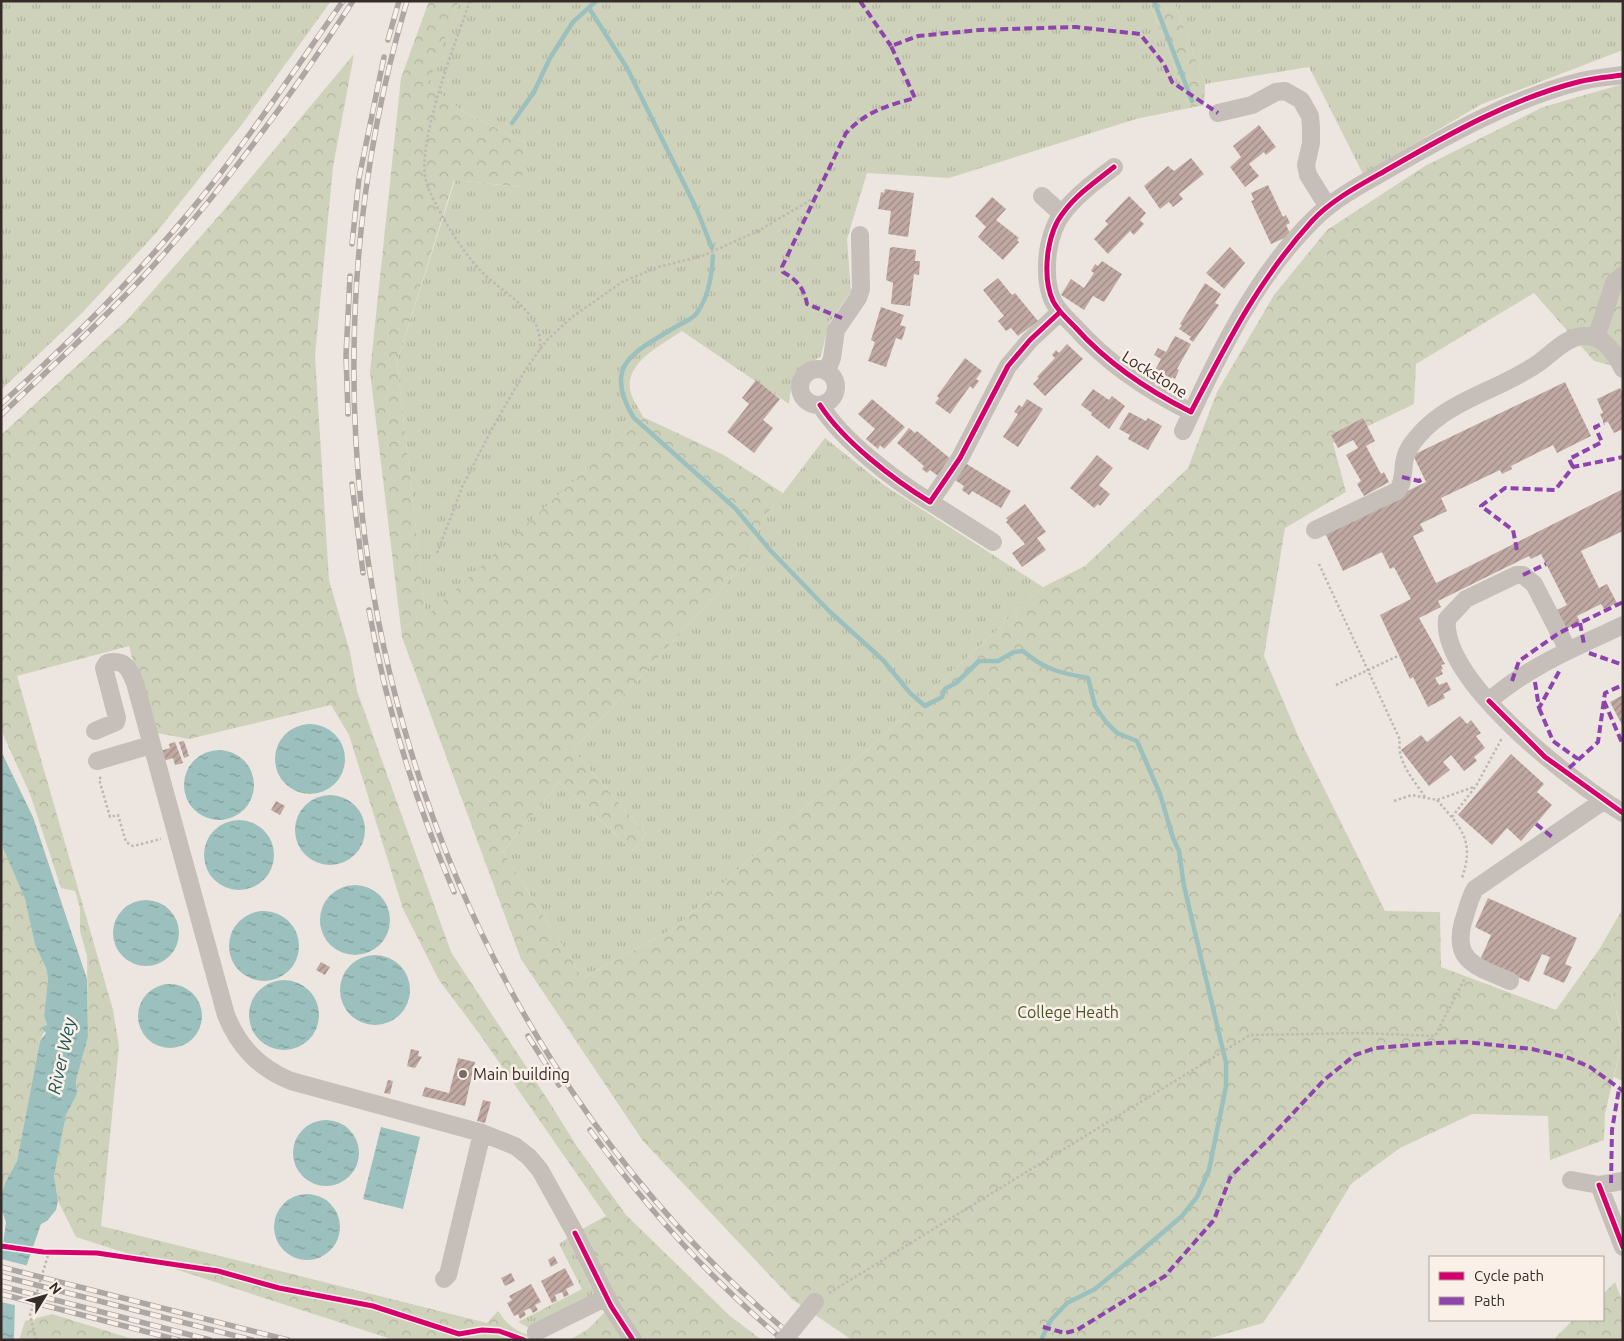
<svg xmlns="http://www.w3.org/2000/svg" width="1624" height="1341" font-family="Ubuntu,sans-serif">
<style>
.grass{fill:url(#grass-tufts)}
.forest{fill:url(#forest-crowns)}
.water{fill:url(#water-ripples)}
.pier{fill:#ede6e0}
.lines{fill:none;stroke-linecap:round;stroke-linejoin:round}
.stream{stroke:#9cc0bd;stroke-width:4.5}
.building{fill:url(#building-hatch)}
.path{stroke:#beb7b2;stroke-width:2.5;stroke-dasharray:2.5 2.5;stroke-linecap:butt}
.minor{stroke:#c6beb9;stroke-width:18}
.rail-casing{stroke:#ada7a4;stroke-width:5.5}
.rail{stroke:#faf0e8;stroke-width:4;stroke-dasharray:11;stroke-linecap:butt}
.minor-bridge{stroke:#c6beb9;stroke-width:18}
.quiet{stroke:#8e44ad;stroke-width:4;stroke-dasharray:8 4;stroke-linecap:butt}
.cycleway-casing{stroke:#faf0e8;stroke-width:8}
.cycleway{stroke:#d6006c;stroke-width:5}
.poi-dot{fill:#766c68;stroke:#faf0e8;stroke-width:2}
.labels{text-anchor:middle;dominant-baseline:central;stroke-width:5;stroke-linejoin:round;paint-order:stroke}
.street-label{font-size:16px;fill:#362b28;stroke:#faf0e8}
.park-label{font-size:16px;fill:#48552b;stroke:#faf0e8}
.poi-label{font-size:16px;fill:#362b28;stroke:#faf0e8;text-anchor:start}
.water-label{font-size:18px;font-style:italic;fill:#1d5858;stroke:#faf0e8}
</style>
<defs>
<pattern id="grass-tufts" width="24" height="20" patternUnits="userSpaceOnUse" patternTransform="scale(1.25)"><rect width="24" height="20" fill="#cfd2ba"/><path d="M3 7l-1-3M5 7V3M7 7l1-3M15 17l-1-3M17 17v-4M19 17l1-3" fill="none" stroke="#b2b4a0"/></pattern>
<pattern id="forest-crowns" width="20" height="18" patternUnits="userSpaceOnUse" patternTransform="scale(1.25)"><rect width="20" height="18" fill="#cfd2ba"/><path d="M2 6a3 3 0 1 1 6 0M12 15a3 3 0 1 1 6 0" fill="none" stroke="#b2b4a0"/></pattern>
<pattern id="water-ripples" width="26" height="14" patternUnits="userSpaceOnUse" patternTransform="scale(1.25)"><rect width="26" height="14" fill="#9cc0bd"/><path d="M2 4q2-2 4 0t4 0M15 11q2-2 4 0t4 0" fill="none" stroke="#809c9a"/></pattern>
<pattern id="building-hatch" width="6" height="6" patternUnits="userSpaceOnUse" patternTransform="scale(1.25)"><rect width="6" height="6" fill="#c0a9a2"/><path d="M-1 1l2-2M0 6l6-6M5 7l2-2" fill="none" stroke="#9d8a84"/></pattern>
</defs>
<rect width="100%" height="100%" fill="#ede6e0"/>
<path class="grass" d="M1,1H331L243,123L156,233L82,313L1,390Z
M459,1H1149L1190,108L1136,119L949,178L867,173L847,239L851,292L829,323L821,356C799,371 792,376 789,404L682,331C664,344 626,361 630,389C631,398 639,408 643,417L426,618L397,362L455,180L520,187L526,143L462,111L427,84Z
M1174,1H1621L1623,50L1480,105L1363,174L1309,67L1205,84Z
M825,438L884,485L1043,587L676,927L583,978L503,852L559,782L633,851L646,834L573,750L746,562L764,518Z
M1623,983V1034L1612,996Z
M1623,1037V1081L1614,1077Z
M575,1233L607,1297L536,1332L518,1322L582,1289L559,1244Z"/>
<path class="forest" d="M429,1H459L428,84L462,111L526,143L521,187L454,180L397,362L426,617L643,417L722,454L783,493L764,518L746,562L573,750L646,834L633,851L559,782L503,852L583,978L676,927L1043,587L1085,566L1188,468L1217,392L1274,295L1327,230L1425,166L1543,107L1623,84V368L1594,361L1534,293L1416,364L1414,404L1333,443L1346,492L1285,528L1264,656L1299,738L1385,911L1440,912L1441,967L1556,1010L1600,948L1623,908V983L1612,996L1623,1037L1605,1114L1604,1140L1550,1160L1548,1116L1472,1114L1400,1148L1351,1184L1300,1269L1263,1323L1204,1340H852L793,1300L643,1141L521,959L402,637L370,372L401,78Z
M1149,1H1174L1205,84L1204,105L1190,108Z
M354,54L333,167L315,356L329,580L350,652L357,691L451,952L548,1100L576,1145L626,1215L730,1316L762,1340H570L588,1329L611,1306L575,1233L606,1216L478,1032L439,980L403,909L349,735L331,705L189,739L152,732L129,646L17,676L113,1010L119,1046L101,1226L487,1323L498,1311C513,1333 523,1334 548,1340H394L76,1237L58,1201L54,1176L66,1115L77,1094L76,1078L88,1037L87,956L80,931V908L75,891L61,888L30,794L1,730V435L127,320L223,211Z
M1,831L3,848L25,899L35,945L46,968L48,978L44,1016L47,1026L40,1041L17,1161L5,1183L1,1197Z
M1615,1282L1623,1303V1340H1553L1573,1320H1603V1294Z
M52,1314L136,1340H19L25,1321Z"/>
<path class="water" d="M275 759a35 35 0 1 1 70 0a35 35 0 1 1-70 0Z
M184 785a35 35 0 1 1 70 0a35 35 0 1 1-70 0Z
M1,751L33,817L87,979L88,1037L76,1080L77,1094L66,1115L54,1176L58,1201L56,1210L47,1221L41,1224L15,1299L14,1340H1V1260L6,1222L1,1208V1197L5,1183L17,1161L40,1041L46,1033L41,1028L47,1025L44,1016L48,978L46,968L35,945L25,899L3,848L1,831Z
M295 830a35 35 0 1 1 70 0a35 35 0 1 1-70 0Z
M204 855a35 35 0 1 1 70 0a35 35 0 1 1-70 0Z
M320 920a35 35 0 1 1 70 0a35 35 0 1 1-70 0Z
M113 933a33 33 0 1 1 66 0a33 33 0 1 1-66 0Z
M229 946a35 35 0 1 1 70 0a35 35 0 1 1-70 0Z
M340 990a35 35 0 1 1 70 0a35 35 0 1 1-70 0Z
M249 1015a35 35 0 1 1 70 0a35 35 0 1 1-70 0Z
M138 1016a32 32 0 1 1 64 0a32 32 0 1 1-64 0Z
M293 1153a33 33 0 1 1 66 0a33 33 0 1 1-66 0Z
M381,1127L420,1137L403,1209L363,1199Z
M274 1227a33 33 0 1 1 66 0a33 33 0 1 1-66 0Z"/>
<path class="pier" d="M1,1259L29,1266L18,1300L19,1306L1,1302Z"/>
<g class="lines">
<path class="stream" d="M1154,1L1192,101
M589,8L627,68L697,210L712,248
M512,123L534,92L550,58L573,22L596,1
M713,256C712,274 708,299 696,314C692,319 683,323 677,326C635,352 601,364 634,418L735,508L770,550L829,611L883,660L910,693L925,706L942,697L945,689L956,683L979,661H998L1014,652L1023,651C1045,670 1061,673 1088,678L1095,706L1106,722L1117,733L1137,741L1160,794L1173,838L1179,851L1184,886L1226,1063V1086L1209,1170L1197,1197L1182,1216L1134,1257L1095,1289L1067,1303L1051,1320L1041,1340"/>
</g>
<path class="building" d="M1259,125L1276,147L1266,155L1264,152L1249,164L1259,176L1245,187L1230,167L1241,157L1233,146Z
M1191,158L1204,174L1179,194L1183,199L1173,207L1169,202L1160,209L1144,186L1168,166L1174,171Z
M1268,185L1283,217L1286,215L1290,223L1286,225L1291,235L1271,244L1251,201L1254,200L1251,193Z
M885,189L914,193L908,237L888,234L891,211L878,209L881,192L884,193Z
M1129,196L1146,213L1140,220L1144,224L1134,235L1130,231L1108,254L1094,239L1108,224L1105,221Z
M992,197L1006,209L996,220L1019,238L1017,240L1019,242L1003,260L978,237L986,227L975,216Z
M893,247L916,250L915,261H920L919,275L914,274L910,306L891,304L893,283L886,280L890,248Z
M1230,247L1245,263L1224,289L1206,273Z
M1102,261L1122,274L1104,302L1093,296L1084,310L1061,295L1071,279L1084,288L1094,273L1091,271L1095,264L1098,266Z
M998,278L1012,295L1015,293L1038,321L1018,336L1011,328L1006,331L998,321L1004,316L983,290Z
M1205,283L1221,294L1215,303L1219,305L1193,342L1189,339L1191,337L1179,329L1182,325L1180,324Z
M881,307L904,315L900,325L906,327L902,340L896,338L886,367L868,361L875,342L871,340Z
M1175,336L1191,344L1177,369L1179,370L1175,379L1172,377L1168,385H1163L1152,376L1161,359L1154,355L1158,348L1166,352Z
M1067,344L1083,359L1045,396L1033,384L1039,378L1037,377L1055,358L1052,355L1056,350L1059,353Z
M965,358L982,371L976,379L979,381L973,389L970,386L950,414L935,403L939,398L937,396Z
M756,380L780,399L763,420L773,428L754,453L727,432L749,404L742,398Z
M1565,382L1591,436L1557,453L1553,445L1511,466L1512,469L1502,474L1500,470L1441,498L1447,511L1420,524L1424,531L1413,536L1436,583L1623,489V531L1581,551L1599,588L1607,584L1617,603L1604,609L1601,604L1577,616L1580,622L1566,629L1557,610L1567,605L1541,554L1531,559L1529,556L1438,601L1441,607L1419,618L1445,664L1441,665L1443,669L1441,670L1443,674L1435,678L1439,685L1447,682L1451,690L1443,694L1445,698L1428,707L1413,677L1410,679L1380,615L1411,599L1394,567L1390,569L1382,552L1343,571L1324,531L1426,482L1413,455Z
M1620,388L1623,394V429L1614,433L1608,422L1604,423L1600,414L1603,413L1597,399Z
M1093,389L1109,400L1112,396L1125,406L1109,429L1091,415L1092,413L1081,405Z
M872,399L905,427L884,449L880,445L878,449L866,439L875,429L858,414Z
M1027,399L1043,409L1018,447L1003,437L1018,414L1014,412L1019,405L1022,407Z
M1129,412L1146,421L1148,418L1162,426L1148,450L1128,439L1130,435L1119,429Z
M1363,418L1375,441L1366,446L1381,474L1384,472L1389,482L1364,496L1357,484L1361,481L1346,455L1358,448L1353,440L1338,448L1331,435Z
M909,428L915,433L917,431L952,460L938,476L930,470L927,473L922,469L924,466L897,443Z
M1097,455L1113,468L1099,485L1110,494L1100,506L1098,504L1094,508L1070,488Z
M965,463L1011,491L1001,508L972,491L969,495L962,490L964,486L955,480Z
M1025,504L1046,532L1037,538L1046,550L1022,567L1012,553L1025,544L1006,522L1008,520L1006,518Z
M1623,695V727L1610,702Z
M1460,716L1467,724L1471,720L1481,733L1476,736L1485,748L1474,757L1477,761L1464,771L1451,755L1443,762L1450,770L1429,786L1401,750L1421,735L1427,742Z
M184,741L189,756L184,758L179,742Z
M175,742L183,763L175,765L173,758L163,761L160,751L170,748L169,744Z
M1511,754L1544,784L1537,792L1552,805L1521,841L1507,828L1492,845L1458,815Z
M276,801L285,806L280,815L271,810Z
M1488,898L1577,938L1565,964L1572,967L1564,983L1543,974L1550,957L1542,954L1529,982L1480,960L1491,935L1475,927Z
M321,962L330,967L325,975L316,970Z
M411,1049L419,1051L418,1056L422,1057L415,1068L407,1066Z
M458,1058L475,1062L465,1106L422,1096L425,1087L449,1093Z
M388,1080L393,1081L390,1094L384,1093Z
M483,1100L491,1102L485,1123L477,1121Z
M554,1256L558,1263L551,1267L548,1260Z
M565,1268L574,1285L566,1289L569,1295L564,1297L562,1292L555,1295L557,1301L552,1303L541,1281Z
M511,1273L515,1281L505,1286L501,1278Z
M531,1284L541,1302L535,1305L538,1310L533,1313L530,1308L524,1311L526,1315L520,1319L518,1314L514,1316L507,1303L512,1300L509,1296Z"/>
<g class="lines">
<path class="path" d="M470,1C456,41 416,142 426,181C433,205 462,251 479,269C502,294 544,310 540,350
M437,553L463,485L492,429L526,369L546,341L572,317L622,282L658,267L702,256L718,249L758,231L814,198
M1319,564L1400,740C1396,761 1414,780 1425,797
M1336,685L1400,655
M101,777L99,779L110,817L118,815L126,842L133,846L161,839
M1437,800C1461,828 1475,840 1462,878
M1394,801L1412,795L1437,800L1474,787
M1452,817L1476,786L1502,738
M829,1293L1250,1035L1360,1033L1435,1036L1465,978
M36,1340L30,1315L49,1252"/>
<path class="minor" d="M1218,113L1252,105L1276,92L1285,91L1301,100L1310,116L1311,127V143L1306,165L1308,175L1328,207
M1114,167C1096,181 1076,195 1063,213C1054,224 1050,239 1048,252C1046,268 1046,286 1053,301C1058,311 1067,319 1075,327C1108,364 1147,390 1191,412
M1042,196L1062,214
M1596,338L1614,283L1623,275
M800 387a18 18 0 1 1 36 0a18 18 0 1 1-36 0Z
M827,371L832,358L836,330L858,298L861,289L860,235
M820,405C843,441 894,480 930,502L960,458L1008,366L1030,340L1060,312
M1183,431C1217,357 1255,276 1314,219C1336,197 1366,182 1392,167C1451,133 1512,99 1578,82C1592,78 1608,77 1623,75
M930,502L993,542
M1315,530L1397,491C1405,482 1402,469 1405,458C1407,449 1413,442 1419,435C1450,399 1501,390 1540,362C1552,353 1569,335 1585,336C1605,336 1615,354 1623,369
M1568,650L1534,584L1523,575H1516L1466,599L1447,619C1440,681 1575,784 1623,813
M1489,701C1529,666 1575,648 1623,625
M95,731L116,722L117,718L104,668L107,663C125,659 129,668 135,683L226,1015C239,1047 259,1068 291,1081L482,1133L515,1146L529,1157L540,1170L575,1233L611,1306L633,1340
M97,761L151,745
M1510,981C1479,967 1452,963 1463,922C1467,911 1469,899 1475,889L1603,801
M1571,1180L1599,1185L1623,1181
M1599,1185L1623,1247
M444,1279L448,1275L482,1133
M536,1332L607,1297"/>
<g class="rail-casing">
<path id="rail" d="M407,1C265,475 412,1022 797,1340
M388,40L399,1
M352,244L359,178L384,57
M1,404C77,336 150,263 213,183C259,124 300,62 343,1
M348,414L346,355L350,276
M1,415C49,369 97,326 142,278C221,193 290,98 353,1
M352,484L363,573
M369,610C386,707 415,801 454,892
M528,1036L559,1085
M590,1130C645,1206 710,1279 783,1340
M1,1267L288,1340
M1,1276L252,1340
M1,1286L210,1340
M1,1294L178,1340"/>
</g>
<use href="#rail" class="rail"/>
<path class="minor-bridge" d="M784,1340L815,1302"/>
<path class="quiet" d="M860,1L891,46
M842,318L807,304C804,288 797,280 783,272L782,267L846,133C867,111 886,106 915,98L891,46L918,36L980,30L1076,27L1140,34L1164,64L1172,82L1218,113
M1573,467L1569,459L1602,442L1595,427L1604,423
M1402,477L1419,481L1424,478
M1517,550L1513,530L1481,506L1505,488L1555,490L1573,467L1623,457
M1523,575L1546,564
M1580,623L1584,644
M1589,653L1623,665
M1512,681L1519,661L1559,633L1623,602
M1535,682L1539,708L1561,668
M1604,701L1623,745
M1539,708L1553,741L1578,759
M1569,768L1598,742L1605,693L1623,685
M1536,824L1552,837
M1611,1183L1612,1130L1619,1089
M1043,1327L1065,1333L1077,1330L1165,1276L1214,1220L1230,1178L1236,1171L1268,1140L1324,1080L1355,1055L1375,1048L1436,1043L1466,1042L1532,1049L1569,1058L1590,1067L1623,1091"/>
<g class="cycleway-casing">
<path id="cycleway" d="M1114,167C1096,181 1076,195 1063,213C1054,224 1050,239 1048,252C1046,268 1046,286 1053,301C1058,311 1067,319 1075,327C1108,364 1147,390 1191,412C1227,343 1259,279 1312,221C1332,199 1364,183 1390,168C1449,134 1511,99 1578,82C1592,78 1608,77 1623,75
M820,405C843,441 894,480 930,502L960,458L1008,366L1030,340L1060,312
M1489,701L1545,757L1623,813
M1599,1185L1623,1247
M575,1233L611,1306L633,1340
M1,1246L43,1252L97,1253L218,1271L279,1288L373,1306L459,1334L482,1330L499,1331L524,1340"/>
</g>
<use href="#cycleway" class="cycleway"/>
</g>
<circle class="poi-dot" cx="463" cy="1074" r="5"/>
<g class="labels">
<g class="street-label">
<text transform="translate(1155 374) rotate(32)">Lockstone</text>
</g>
<g class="park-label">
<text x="1068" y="1012">College Heath</text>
</g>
<g class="poi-label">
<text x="473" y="1074">Main building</text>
</g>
<g class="water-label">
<text transform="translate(61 1056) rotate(-78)">River Wey</text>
</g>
</g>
<rect width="1624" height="1341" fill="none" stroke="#362b28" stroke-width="5"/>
<rect x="1429" y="1256" width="175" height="65" fill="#faf0e8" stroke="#aca19b"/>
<rect x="1439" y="1272" width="25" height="8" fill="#d6006c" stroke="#aca19b"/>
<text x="1474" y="1281" font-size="15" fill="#362b28">Cycle path</text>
<rect x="1439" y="1297" width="25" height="8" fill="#8e44ad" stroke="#aca19b"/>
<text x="1474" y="1306" font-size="15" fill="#362b28">Path</text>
<g transform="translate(45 1296) rotate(53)" stroke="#faf0e8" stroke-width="4" paint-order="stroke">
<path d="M0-4L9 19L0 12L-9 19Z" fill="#362b28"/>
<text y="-8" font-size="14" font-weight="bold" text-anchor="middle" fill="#362b28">N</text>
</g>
</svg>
